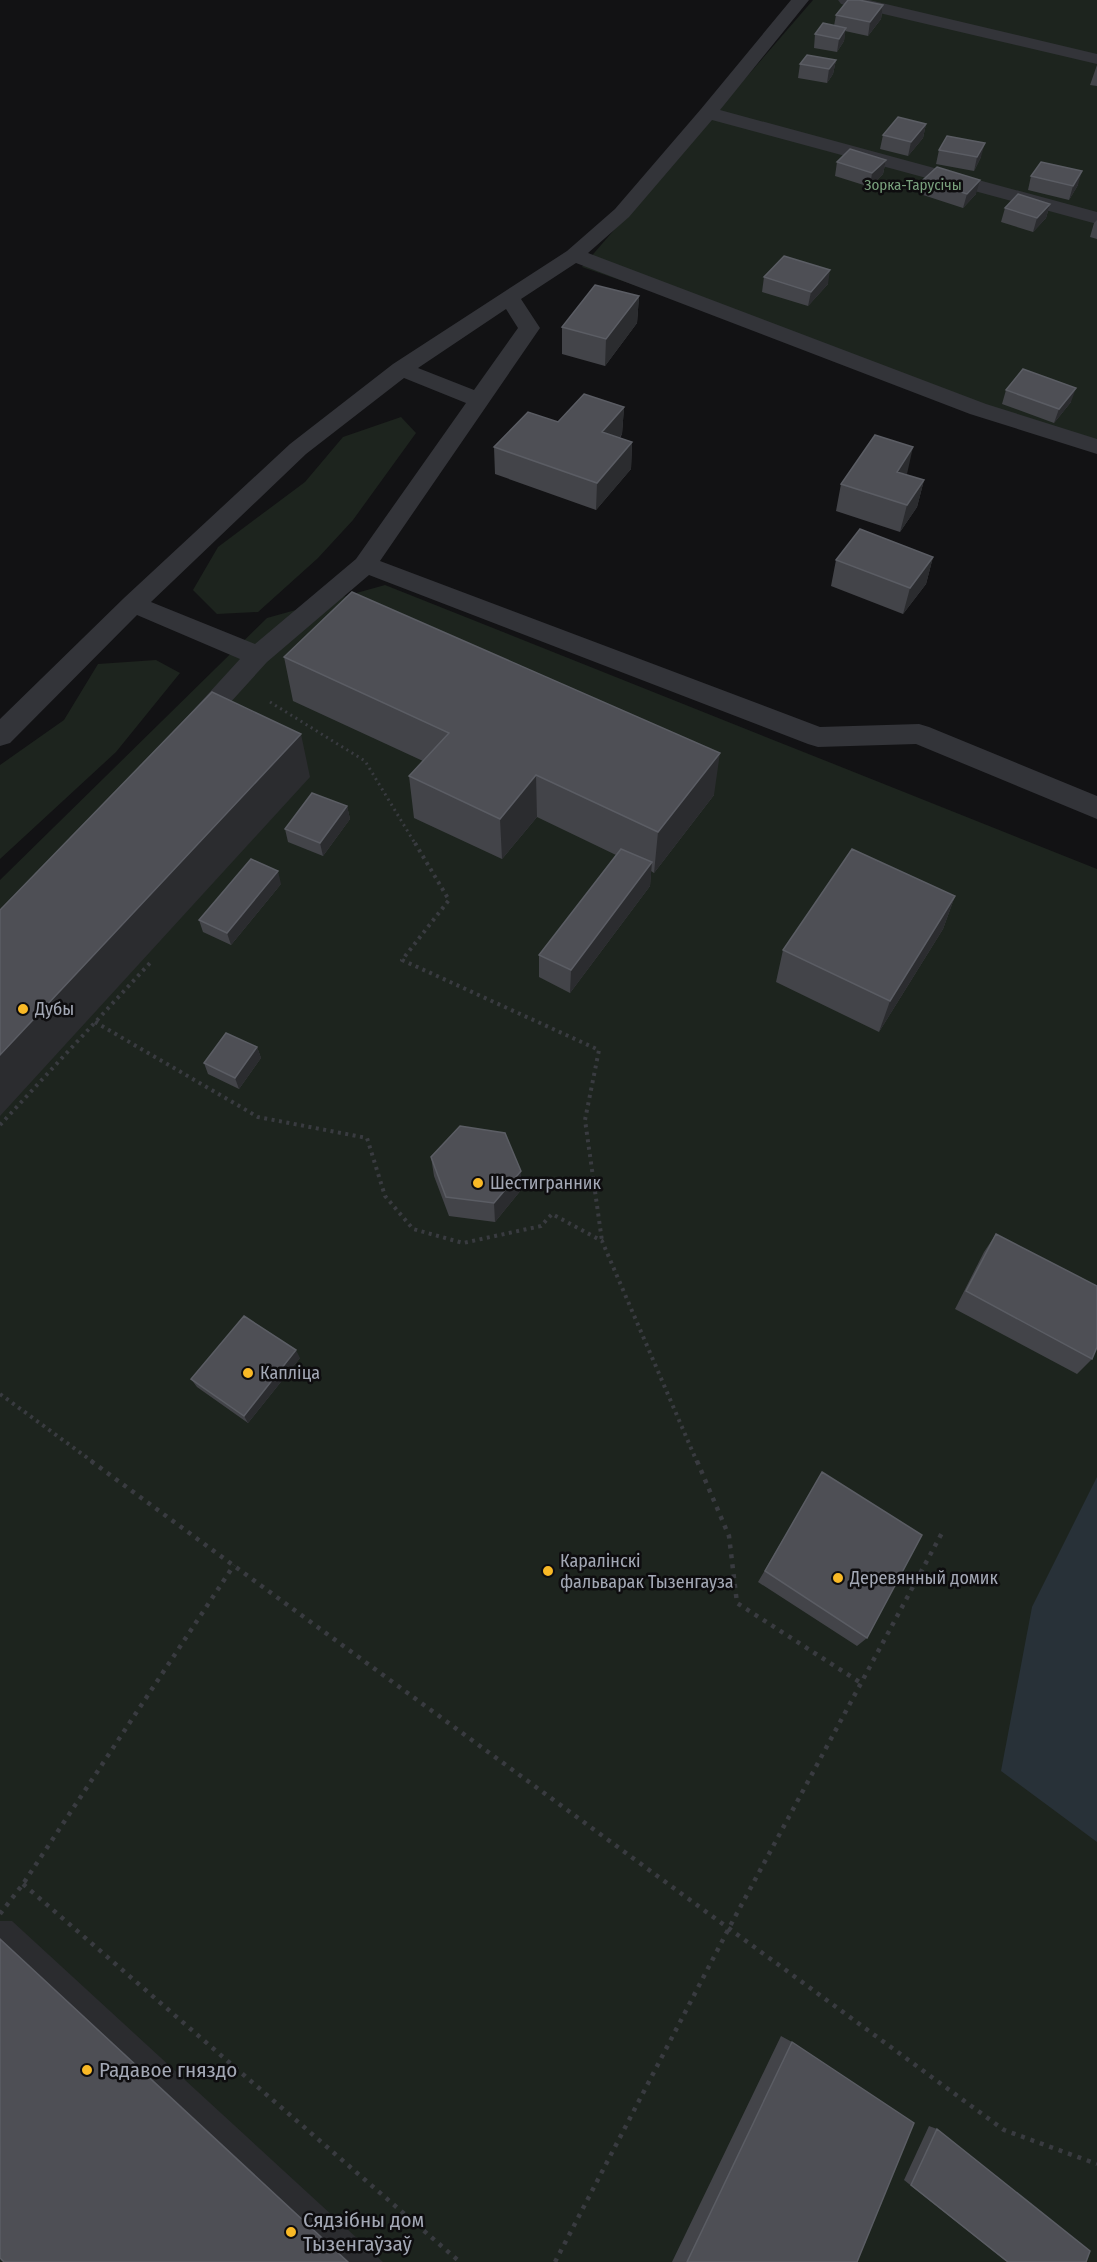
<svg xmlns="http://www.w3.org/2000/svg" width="1097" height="2262" font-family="'Fira Sans Condensed',sans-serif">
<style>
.green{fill:#1d241e}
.water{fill:#283138}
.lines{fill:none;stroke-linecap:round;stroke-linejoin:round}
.path-far2{stroke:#393b40;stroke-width:3;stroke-dasharray:2 4;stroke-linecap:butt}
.path-far1{stroke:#393b40;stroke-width:4;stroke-dasharray:3 4.5;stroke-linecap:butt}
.path{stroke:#393b40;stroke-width:4.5;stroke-dasharray:4 6;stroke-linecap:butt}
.minor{fill:#333439;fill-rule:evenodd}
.wall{fill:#434449}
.shaded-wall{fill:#2b2c2f}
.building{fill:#4e4f55;stroke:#5b5d64;stroke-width:1.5}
.poi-dot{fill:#f9b926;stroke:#0e0d0f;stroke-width:2}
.labels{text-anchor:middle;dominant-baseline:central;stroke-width:5;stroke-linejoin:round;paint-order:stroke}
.far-park-label{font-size:15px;fill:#79a17d;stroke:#0e0d0f}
.poi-label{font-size:18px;fill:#a3a8b5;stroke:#0e0d0f;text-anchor:start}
.near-poi-label{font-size:21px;fill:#a3a8b5;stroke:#0e0d0f;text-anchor:start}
</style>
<rect width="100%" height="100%" fill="#121214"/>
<path class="green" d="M813,0H1097V441L989,407L582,267Z
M401,417L416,433L353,520L318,558L258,612L217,614L193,590L218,547L305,482L343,437Z
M385,585L1097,869V2262H0V880L267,618Z
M156,660L180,673L116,752L0,859V765L64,720L98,664Z"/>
<path class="water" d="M1097,1477V1842L1001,1771L1032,1607Z"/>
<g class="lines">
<path class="path-far2" d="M270,702L365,761L416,845"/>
<path class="path-far1" d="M415,843L449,900L402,960L599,1050L585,1120L602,1241
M95,1022L258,1117L367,1138L385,1196L413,1229L463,1243L541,1226L552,1214L602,1241L697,1462
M0,1125L150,963
M0,1394L93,1462"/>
<path class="path" d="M91,1461L1004,2130L1097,2164
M697,1461L729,1536L737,1603L861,1683
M23,1884L460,2262
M0,1914L23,1884L234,1565
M555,2262L729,1928L943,1531"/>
<path class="minor" d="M791,0H809L720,110L1097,212V224L712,120L629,217L588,253L986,404L1097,439V454L970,414L576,263L521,299L540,328L380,561L820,727L919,724L929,727L1097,796V819L916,744L818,747L808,744L369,575L267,662L200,736L190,739L180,736L176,729L240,659L137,615L10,743L0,746V719L124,598L290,444L393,364L567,251L615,209L701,109ZM506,309L518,328L474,390L418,368ZM404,378L466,403L356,559L255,644L151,602L306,454Z
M838,0H869L1097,54V64L841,4Z"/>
</g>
<path class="wall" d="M883,5L881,19L868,36L845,31L844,41L837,52L814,48L815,34L834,26L836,15Z
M836,60L833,74L827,83L798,78L800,64Z
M1097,65V86L1090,85Z
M926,124L923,138L908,156L880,149L883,135Z
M939,150L981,157L974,171L936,164Z
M886,160L883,174L870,187L835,176L837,162Z
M1031,176L1078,185L1069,200L1028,190Z
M923,180L976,194L963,208L920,194Z
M1050,204L1046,218L1033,232L1001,222L1005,208Z
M1097,220V239L1090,237L1094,223Z
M764,277L828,284L808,306L762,292Z
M639,296L637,323L605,366L562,354V327Z
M1006,390L1071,402L1054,423L1002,404Z
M624,407L622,434L620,438L632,442L631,469L596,510L495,474L494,447L558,422Z
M906,475L924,480L917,507L900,532L836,511L841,484Z
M933,557L926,584L903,614L831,586L836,560Z
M284,657L714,795L654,873L651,871L650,886L570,993L539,977V955L616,855L537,817L502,859L414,818L409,776L423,761L293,701Z
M347,806L350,819L323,856L288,842L285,829Z
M281,884L231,945L203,932L199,920Z
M955,896L943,929L879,1032L776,982L783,950Z
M257,1047L261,1058L239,1089L208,1074L204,1063Z
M431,1157L521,1171V1190L495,1222L449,1216L434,1176Z
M996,1234L1092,1359L1077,1374L955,1309L984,1252Z
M300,1358L248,1423L197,1387L191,1379Z
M814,1486L867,1638L857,1646L758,1582Z
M781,2036L792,2042L857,2262H672Z
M929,2126L937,2129L1007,2262L904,2180Z"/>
<path class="shaded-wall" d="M883,5L881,19L868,36L870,22Z
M846,28L844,41L837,52L839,39Z
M836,60L833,74L827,83L829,69Z
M926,124L923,138L908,156L911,142Z
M985,143L981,157L974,171L977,157Z
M886,160L883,174L870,187L872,173Z
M1082,171L1078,185L1069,200L1073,186Z
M980,180L976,194L963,208L967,194Z
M1050,204L1046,218L1033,232L1037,218Z
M830,270L828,284L808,306L811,292Z
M639,296L637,323L605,366L606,339Z
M1076,388L1071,402L1054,423L1059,409Z
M624,407L622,434L601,459L602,432Z
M632,442L631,469L596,510L597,483Z
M913,447L907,474L897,472Z
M924,480L917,507L900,532L907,505Z
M933,557L926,584L903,614L910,588Z
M301,734L310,777L0,1116V1055Z
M720,753L714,795L654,873L658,832Z
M536,775L537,817L502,859L500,819Z
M347,806L350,819L323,856L320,843Z
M652,862L650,886L570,993L571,970Z
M278,871L281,884L231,945L227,933Z
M955,896L943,929L879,1032L890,1001Z
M257,1047L261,1058L239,1089L235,1078Z
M521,1171V1190L495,1222L494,1203Z
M296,1350L300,1358L248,1423L244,1416Z
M0,1921H12L383,2262H348L0,1939Z"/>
<path class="building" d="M848,0H859L883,5L870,22L836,15Z
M823,23L846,28L839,39L815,34Z
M807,55L836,60L829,69L800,64Z
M898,117L926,124L911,142L883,135Z
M947,136L985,143L977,157L939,150Z
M850,149L886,160L872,173L837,162Z
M1041,162L1082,171L1073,186L1031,176Z
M937,167L980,180L967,194L923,180Z
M1018,194L1050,204L1037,218L1005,208Z
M784,256L830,270L811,292L764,277Z
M595,285L639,296L606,339L562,327Z
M1023,369L1076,388L1059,409L1006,390Z
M584,394L624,407L602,432L632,442L597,483L494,447L528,412L558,422Z
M875,435L913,447L897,472L924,480L907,505L841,484Z
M860,529L933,557L910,588L836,560Z
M352,592L720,753L658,832L536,775L500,819L409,776L449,733L284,657Z
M212,692L301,734L0,1055V910Z
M312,793L347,806L320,843L285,829Z
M621,849L652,862L571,970L539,955Z
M852,849L955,896L890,1001L783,950Z
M251,859L278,871L227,933L199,920Z
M226,1033L257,1047L235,1078L204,1063Z
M460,1126L505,1133L521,1171L494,1203L446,1197L431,1157Z
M996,1234L1097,1286V1347L1092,1359L966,1291Z
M244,1316L296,1350L244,1416L191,1379Z
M822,1472L922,1535L867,1638L765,1571Z
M0,1939L348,2262H4L0,2258Z
M792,2042L914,2123L857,2262H687Z
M937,2129L1090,2251L1086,2262H1008L911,2185Z"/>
<g class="poi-dot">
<circle cx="23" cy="1009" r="6"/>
<circle cx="478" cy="1183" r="6"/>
<circle cx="248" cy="1373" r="6"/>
<circle cx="548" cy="1571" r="6"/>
<circle cx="838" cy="1578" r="6"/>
<circle cx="87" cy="2070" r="6"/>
<circle cx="291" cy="2232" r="6"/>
</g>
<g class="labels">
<g class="far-park-label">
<text x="913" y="185">Зорка-Тарусічы</text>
</g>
<g class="poi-label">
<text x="35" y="1009">Дубы</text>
<text x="490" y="1183">Шестигранник</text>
<text x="260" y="1373">Капліца</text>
<text x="560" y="1561">Каралінскі<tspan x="560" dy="21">фальварак Тызенгауза</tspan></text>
<text x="850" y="1578">Деревянный домик</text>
</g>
<g class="near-poi-label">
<text x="99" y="2070">Радавое гняздо</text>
<text x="303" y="2220">Сядзібны дом<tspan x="303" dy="24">Тызенгаўзаў</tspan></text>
</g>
</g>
</svg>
